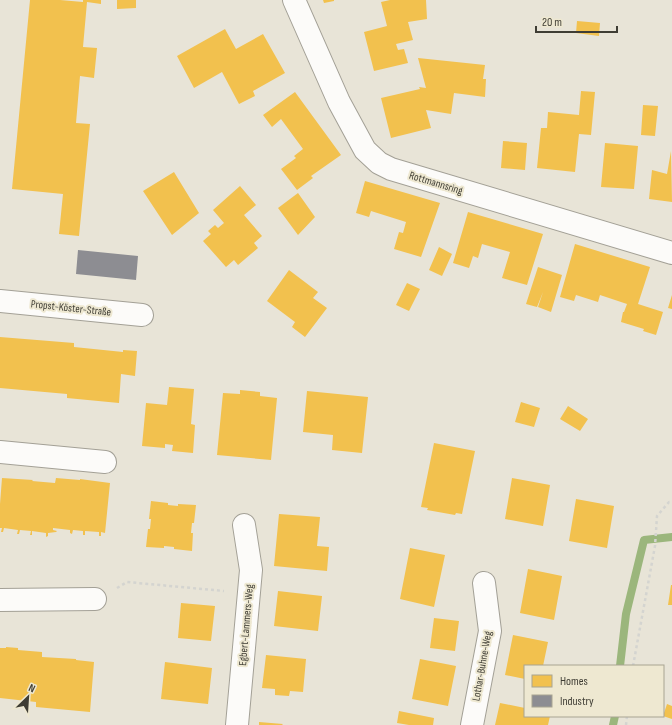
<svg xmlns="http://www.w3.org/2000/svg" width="672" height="725" font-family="'Sofia Sans Condensed',sans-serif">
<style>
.homes{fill:#f2c14e}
.industry{fill:#8d8d92}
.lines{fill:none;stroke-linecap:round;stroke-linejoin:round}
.stream{stroke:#9bb67c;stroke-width:8}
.minor-casing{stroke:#a3a096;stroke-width:24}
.path{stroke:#d4d4d0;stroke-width:2.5;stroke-dasharray:3 3;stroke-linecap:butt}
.minor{stroke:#fcfbf9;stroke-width:22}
.labels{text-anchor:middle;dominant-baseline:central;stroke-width:4;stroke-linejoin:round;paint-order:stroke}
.street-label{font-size:11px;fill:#3f3d34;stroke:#eee8d1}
</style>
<rect width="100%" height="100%" fill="#e8e4d7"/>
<path class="homes" d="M30,0H60L83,2V0H101V4L87,2L83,47L97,48L94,78L80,76L76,123L90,124L79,236L59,234L63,194L12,189Z
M117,0H136V8L117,9Z
M323,0H334V1L324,3Z
M390,0H426L427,19L408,22L413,40L396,44L398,50L404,49L408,63L374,71L364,32L387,26L381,2Z
M577,21L600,23L599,36L576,33Z
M225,29L236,49L263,34L285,73L253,91L255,96L239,104L222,72L194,88L177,56Z
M418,58L485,65L483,79H486L485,97L454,93L451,114L426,110L431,128L391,138L381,98L420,89L419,87L426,88Z
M581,91L595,92L591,135L579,134L575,172L537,168L541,128H547L548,112L579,115Z
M295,92L341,155L311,176L313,178L297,190L281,169L296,158L294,156L303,149L281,119L272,127L263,115Z
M643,105L658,106L655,136L641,135Z
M503,141L527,143L525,170L501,168Z
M605,143L638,146L634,189L601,187Z
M671,151L672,202L649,199L652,170L667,174Z
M174,172L199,213L172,235L143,191Z
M365,181L440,203L421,257L394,249L399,232L403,233L406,222L371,211L369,217L356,213Z
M240,186L256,205L244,215L262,236L254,243L258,248L238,265L234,260L226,267L203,241L211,234L208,231L215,225L218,228L224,223L213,210Z
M298,193L315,217L298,235L278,208Z
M468,212L543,234L527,285L502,278L510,252L482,244L478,258L473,256L469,268L453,263Z
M575,244L650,267L638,304L663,312L656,335L643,331L644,329L621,322L623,312H624L627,304L600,295L598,302L576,295L574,301L560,297Z
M439,247L452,254L442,276L429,270Z
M538,267L562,275L551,312L538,307L543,292L537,307L526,304Z
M289,270L318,292L313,298L327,308L305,337L292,327L295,322L267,301Z
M407,283L420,289L409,311L396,305Z
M672,295V309L668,308Z
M0,337L74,343V347L123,352V350L137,351L135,376L121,374L119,403L67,398V394L0,388Z
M169,387L194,389L191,424L195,425L193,453L172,451L173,445L165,444V448L142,446L146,403L167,405Z
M240,390L260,392V396L277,398L271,460L217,455L223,393L240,394Z
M307,391L368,397L362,453L332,450L333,435L303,432Z
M521,402L540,408L534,427L515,422Z
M568,406L588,419L580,431L560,419Z
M434,443L475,451L462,514L456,513L455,515L427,510L428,508L421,507Z
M2,478L33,480L32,481L55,483L56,478L80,480V479L110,483L105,533L101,532V536H99V532L85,531V535H83V531L73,530L72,534L70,533V530L53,528V530L57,531L56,532L48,533V536L46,537V533L32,531V535H30L31,531L20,530L19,534H17L18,530L4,528L3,532H1L2,528H0V504Z
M512,478L550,485L543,526L505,519Z
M576,499L614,506L607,548L569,541Z
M151,501L168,503V505L178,506V504L196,505L194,523H192L191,533H193L192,551L174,549V547L164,546V548L146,547L148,529H150L151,519H149Z
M279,514L320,517L317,546L329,547L327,571L274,566Z
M410,548L445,555L434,607L400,599Z
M528,569L562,576L554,620L520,613Z
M671,585H672V605H668Z
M278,591L322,596L318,631L274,626Z
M181,603L215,606L211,641L178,638Z
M434,618L459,621L455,651L430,648Z
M513,635L548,642L543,666H525V679L505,675Z
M6,647L18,648V650L42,652V657L76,659V660L94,662L90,712L36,707V702L0,698V648H6Z
M266,655L306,659L303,692L290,691L289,696L275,695V689L262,688Z
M420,659L456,666L448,706L412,699Z
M165,662L212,668L208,704L161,699Z
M500,703L525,708V716H550L548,725H495Z
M667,704L672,706V719L663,716Z
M399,711L434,718L433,725H409L397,723Z
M259,722L283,724L282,725H259Z"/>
<path class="industry" d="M78,250L138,256L136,280L76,274Z"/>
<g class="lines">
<path class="stream" d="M620,666L626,614L644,540L672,537
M613,725L615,716"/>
<g class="minor-casing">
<path id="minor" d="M294,0L339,102L365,150L379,163L391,169L672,253
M0,301L142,315
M0,452L105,462
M0,600L95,599
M237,725L251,570L244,525
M472,725L490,631L484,583"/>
</g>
<path class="path" d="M117,588L127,582L224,591
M633,666L655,546L657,516L669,502H672
M626,725L627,716"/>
<use href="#minor" class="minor"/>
</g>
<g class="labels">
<g class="street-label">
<text transform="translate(436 183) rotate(17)">Rottmannsring</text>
<text transform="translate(71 308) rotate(6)">Propst-Köster-Straße</text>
<text transform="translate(246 625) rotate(-85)">Egbert-Lammers-Weg</text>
<text transform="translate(482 666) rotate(-80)">Lothar-Buhne-Weg</text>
</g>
</g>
<rect x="524" y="665" width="140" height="52" fill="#eee8d1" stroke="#a8a492"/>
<rect x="532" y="675" width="20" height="12" fill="#f2c14e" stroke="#a8a492"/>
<text x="560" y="685" font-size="12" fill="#3f3d34">Homes</text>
<rect x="532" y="695" width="20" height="12" fill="#8d8d92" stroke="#a8a492"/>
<text x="560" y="705" font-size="12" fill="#3f3d34">Industry</text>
<g transform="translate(28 697) rotate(25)" stroke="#eee8d1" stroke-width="3" paint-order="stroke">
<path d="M0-3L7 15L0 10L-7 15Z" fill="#3f3d34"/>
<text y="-6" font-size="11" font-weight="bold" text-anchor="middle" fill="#3f3d34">N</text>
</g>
<path d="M536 26v6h81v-6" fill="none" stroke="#3f3d34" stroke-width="2"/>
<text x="542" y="26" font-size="12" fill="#3f3d34" stroke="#eee8d1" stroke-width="3" paint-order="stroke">20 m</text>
</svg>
